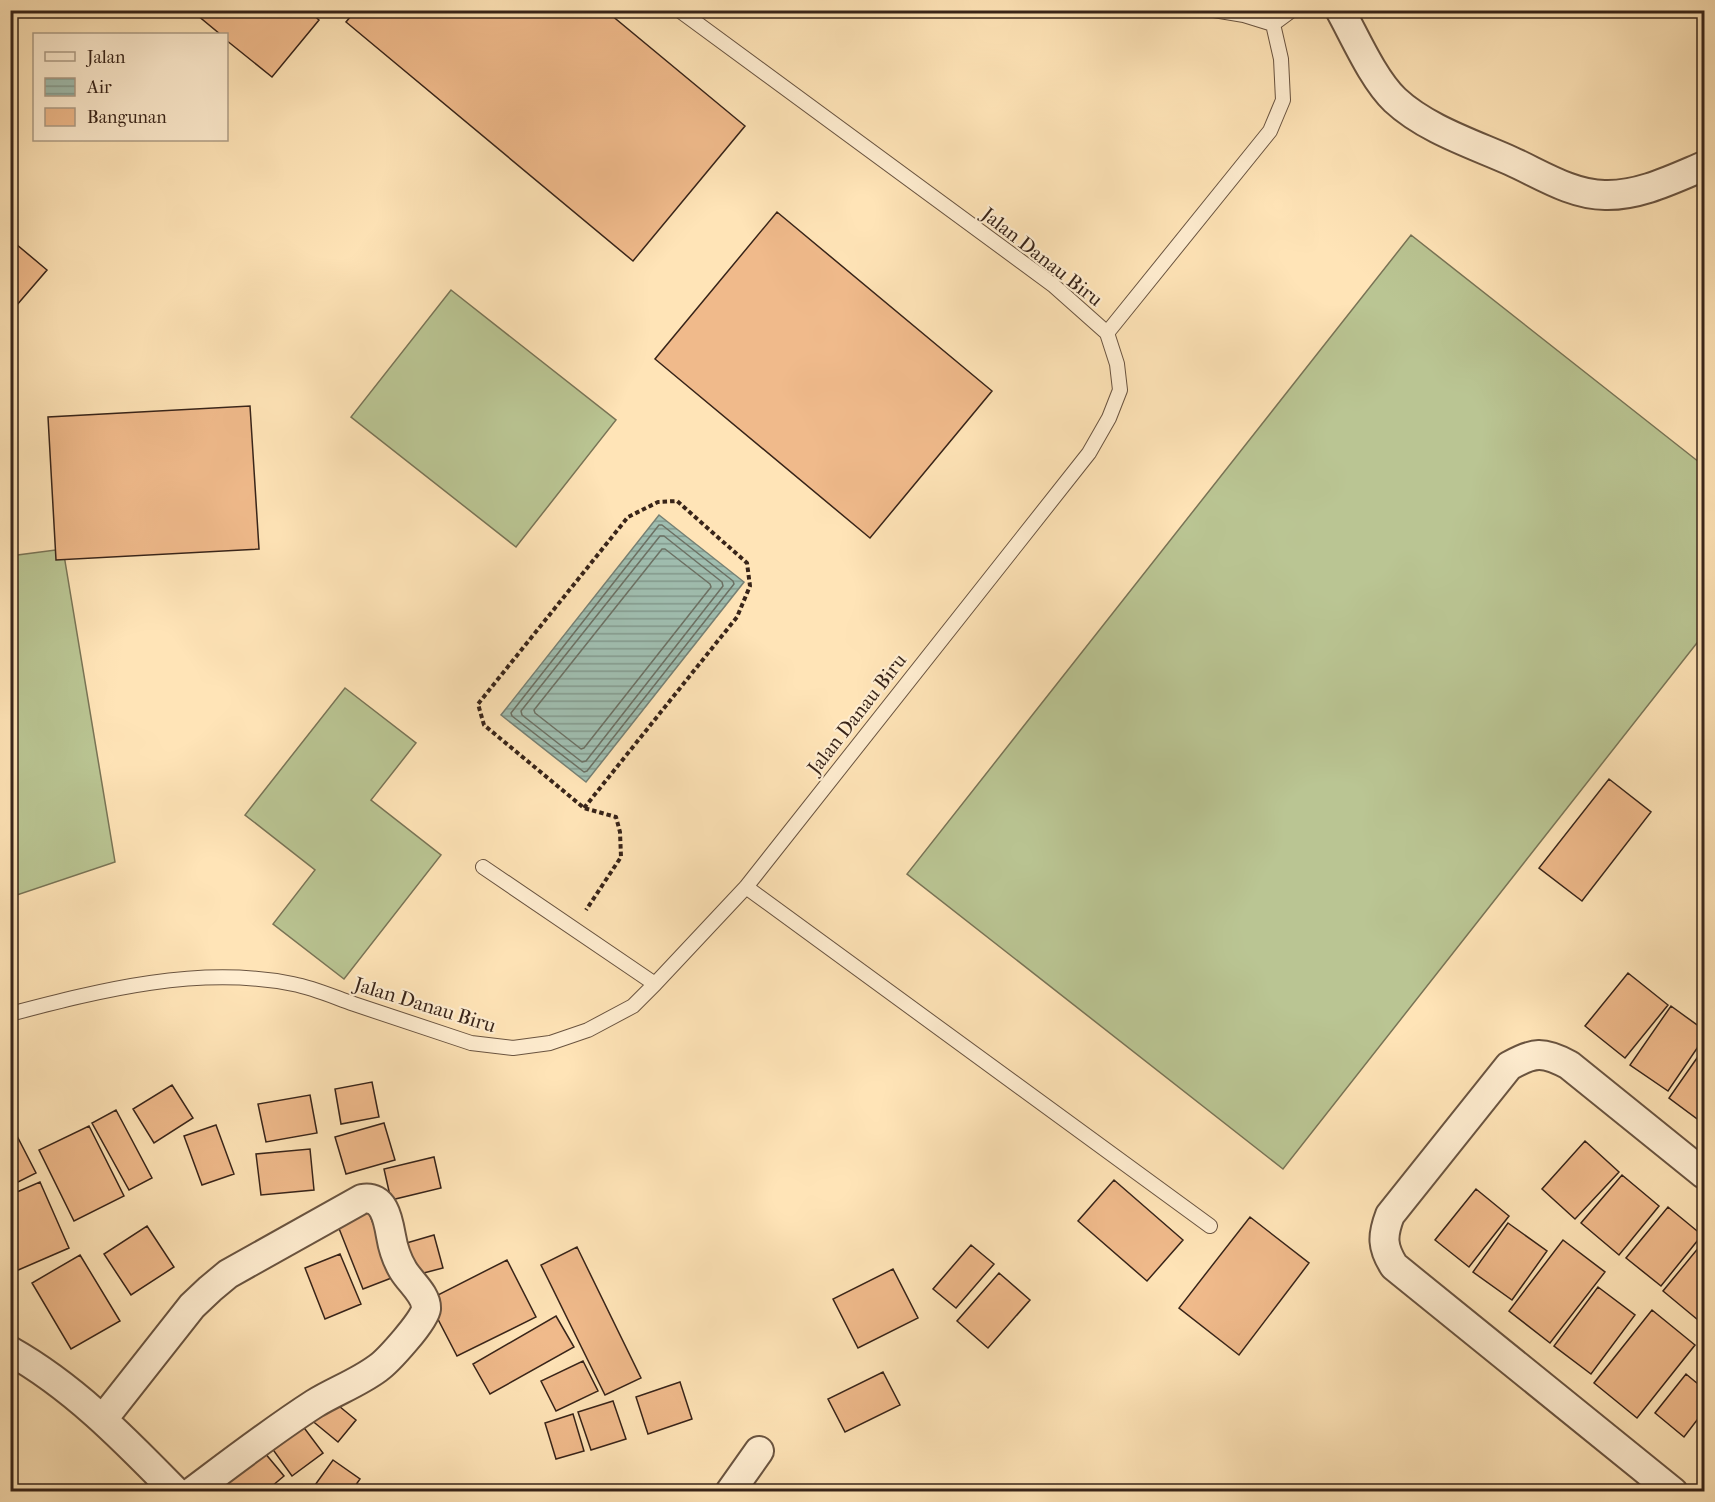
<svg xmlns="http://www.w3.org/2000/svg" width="1715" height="1502" font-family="'IM FELL French Canon',serif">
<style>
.pitch{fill:#bac593;stroke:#797456;stroke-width:1.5}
.water{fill:url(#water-rules);stroke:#768074;stroke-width:1.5}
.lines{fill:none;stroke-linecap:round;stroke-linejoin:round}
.shore{stroke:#6c7164;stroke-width:1.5}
.building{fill:#f0ba8b;stroke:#382419;stroke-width:1.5}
.service-casing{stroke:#6a5440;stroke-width:16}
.minor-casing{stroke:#6a5440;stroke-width:32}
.path{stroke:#382419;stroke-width:4;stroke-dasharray:4.5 3;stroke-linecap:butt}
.service{stroke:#ffedd0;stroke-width:14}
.minor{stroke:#ffedd0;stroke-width:28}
.labels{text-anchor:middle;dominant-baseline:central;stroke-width:4.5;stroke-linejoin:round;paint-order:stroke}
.street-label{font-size:20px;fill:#382419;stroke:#ffedd0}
</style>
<defs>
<pattern id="water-rules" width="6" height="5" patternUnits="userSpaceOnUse" patternTransform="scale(1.5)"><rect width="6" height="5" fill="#a0beb0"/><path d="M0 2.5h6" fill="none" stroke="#839a8e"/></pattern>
</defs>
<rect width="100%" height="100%" fill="#ffe4b7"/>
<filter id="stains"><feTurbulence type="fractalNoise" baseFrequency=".00333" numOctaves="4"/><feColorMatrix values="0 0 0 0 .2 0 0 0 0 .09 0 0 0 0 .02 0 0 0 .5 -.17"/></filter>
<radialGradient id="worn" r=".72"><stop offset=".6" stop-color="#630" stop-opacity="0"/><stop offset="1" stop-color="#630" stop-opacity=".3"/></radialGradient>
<path class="pitch" d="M1411,235L1704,466V634L1283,1169L907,874Z
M451,290L616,420L516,547L351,417Z
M63,549L115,862L11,897L10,556Z
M345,688L416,743L371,800L441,855L344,979L273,924L315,870L245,815Z"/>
<path class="water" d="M659,515L744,582L586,782L501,715Z"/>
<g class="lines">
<path class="shore" d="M659,525H662L733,581L734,584L587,771L584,772L512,716L511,713Z
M660,536H664L722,582L723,586L586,761L582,762L522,715L521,711Z
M662,549H665L710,584L711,587L584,748L581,749L535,713L534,710Z"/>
</g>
<path class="building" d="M191,10H308L319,20L272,77L226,40V34H220Z
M356,10H605L745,126L633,261L346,22Z
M777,212L992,391L870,538L655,359Z
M10,239L47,270L10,313Z
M250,406L259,549L56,560L48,417Z
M1609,779L1651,812L1582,901L1539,868Z
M1628,973L1668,1005L1625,1058L1585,1026Z
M1671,1006L1704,1030V1038L1668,1091L1630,1065Z
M1704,1048V1124L1669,1098Z
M372,1082L379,1117L341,1124L335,1089Z
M172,1085L193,1118L154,1143L133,1109Z
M310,1095L317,1133L266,1142L258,1104Z
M116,1110L152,1178L129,1190L92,1123Z
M384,1123L395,1160L346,1174L335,1137Z
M216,1125L234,1174L202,1185L184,1136Z
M89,1126L124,1196L74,1221L39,1150Z
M16,1134L36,1173L10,1186V1137Z
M1585,1141L1619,1172L1575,1219L1542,1189Z
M310,1149L314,1190L261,1195L256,1154Z
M434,1157L441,1188L391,1200L384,1169Z
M1622,1175L1659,1206L1619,1255L1581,1223Z
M1114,1180L1183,1240L1147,1281L1078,1221Z
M40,1182L69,1248L16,1271L10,1258V1195Z
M1476,1189L1509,1216L1469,1267L1435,1240Z
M1668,1207L1702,1235L1661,1286L1626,1258Z
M367,1208L394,1277L363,1289L336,1221Z
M1250,1217L1309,1263L1239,1355L1179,1308Z
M1508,1223L1547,1251L1512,1300L1473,1272Z
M147,1226L174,1267L131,1295L104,1254Z
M434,1235L443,1268L412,1276L403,1244Z
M1563,1240L1605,1272L1550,1343L1509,1311Z
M1704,1241V1325L1663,1291Z
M971,1245L994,1264L956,1308L933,1289Z
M577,1247L641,1378L605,1395L541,1265Z
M340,1254L361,1304L325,1319L305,1268Z
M80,1255L120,1321L71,1349L32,1283Z
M507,1260L536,1317L457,1356L428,1300Z
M893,1269L918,1318L858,1348L833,1299Z
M999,1273L1030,1300L988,1348L957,1321Z
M1598,1287L1635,1315L1591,1374L1554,1346Z
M1652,1310L1695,1345L1637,1418L1594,1383Z
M556,1316L574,1347L490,1394L473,1364Z
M583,1361L598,1391L556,1411L541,1381Z
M883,1372L900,1405L845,1432L828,1399Z
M1686,1374L1704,1389V1411L1684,1437L1655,1413Z
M680,1382L692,1419L648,1434L636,1397Z
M328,1397L356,1420L338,1442L310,1419Z
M613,1401L626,1439L591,1450L578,1412Z
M573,1414L584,1451L556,1459L545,1423Z
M296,1417L323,1453L292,1476L266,1440Z
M259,1446L284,1476L265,1492H234L221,1476Z
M333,1460L360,1479L351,1492H310Z"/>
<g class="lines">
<g class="service-casing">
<path id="service" d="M1214,10L1244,15L1273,24L1292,10
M1107,333L1270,131L1283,100L1281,59L1273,24
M483,867L655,984
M746,887L1210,1226
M10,1014C101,990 199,965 293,984C314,988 334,997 354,1004C393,1017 432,1030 471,1043L513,1048L550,1043L588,1030L633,1006L655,984L746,887L1089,453L1109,418L1120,390L1117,364L1107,333L1053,285L679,10"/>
</g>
<g class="minor-casing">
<path id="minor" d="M1340,10C1355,37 1373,79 1395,100C1426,129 1473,144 1511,161C1540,174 1572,195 1605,195C1639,196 1673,179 1704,166
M10,1351C74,1387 125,1440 176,1492
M103,1419L192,1306L210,1289L228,1274L362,1199C384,1195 388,1219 391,1236C393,1248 397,1260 403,1270C410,1282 427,1295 426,1309C425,1320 388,1361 378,1368C358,1383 335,1391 314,1404C272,1431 232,1462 192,1492
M730,1492L759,1451
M1673,1492L1394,1266C1382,1247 1382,1236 1390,1215L1509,1066C1534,1052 1543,1051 1569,1065L1704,1174"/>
</g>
<path class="path" d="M584,808L737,617L750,586L747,563L677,501L658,502L628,517L478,704L484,725L584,808L616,817L620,832L621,857L586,910"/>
<use href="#service" class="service"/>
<use href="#minor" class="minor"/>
</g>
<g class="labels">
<g class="street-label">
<text transform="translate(1042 257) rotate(38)">Jalan Danau Biru</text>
<text transform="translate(857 714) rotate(-52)">Jalan Danau Biru</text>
<text transform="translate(425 1005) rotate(17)">Jalan Danau Biru</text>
</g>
</g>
<rect width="1715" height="1502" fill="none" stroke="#ffe4b7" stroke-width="36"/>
<rect x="12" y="12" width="1691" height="1478" fill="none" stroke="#382419" stroke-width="3"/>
<rect x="18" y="18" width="1679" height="1466" fill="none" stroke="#382419" stroke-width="1.5"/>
<rect x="33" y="33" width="195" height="108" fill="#ffedd0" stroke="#af9d87" stroke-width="1.5"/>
<rect x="45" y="52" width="30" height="9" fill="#ffedd0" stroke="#af9d87" stroke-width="1.5"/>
<text x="87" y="63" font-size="18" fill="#382419">Jalan</text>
<rect x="45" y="78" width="30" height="18" fill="url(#water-rules)" stroke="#af9d87" stroke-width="1.5"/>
<text x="87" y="93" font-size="18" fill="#382419">Air</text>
<rect x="45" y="108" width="30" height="18" fill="#f0ba8b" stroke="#af9d87" stroke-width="1.5"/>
<text x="87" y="123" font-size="18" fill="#382419">Bangunan</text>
<rect width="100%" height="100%" filter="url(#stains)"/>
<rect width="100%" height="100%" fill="url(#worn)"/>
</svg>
